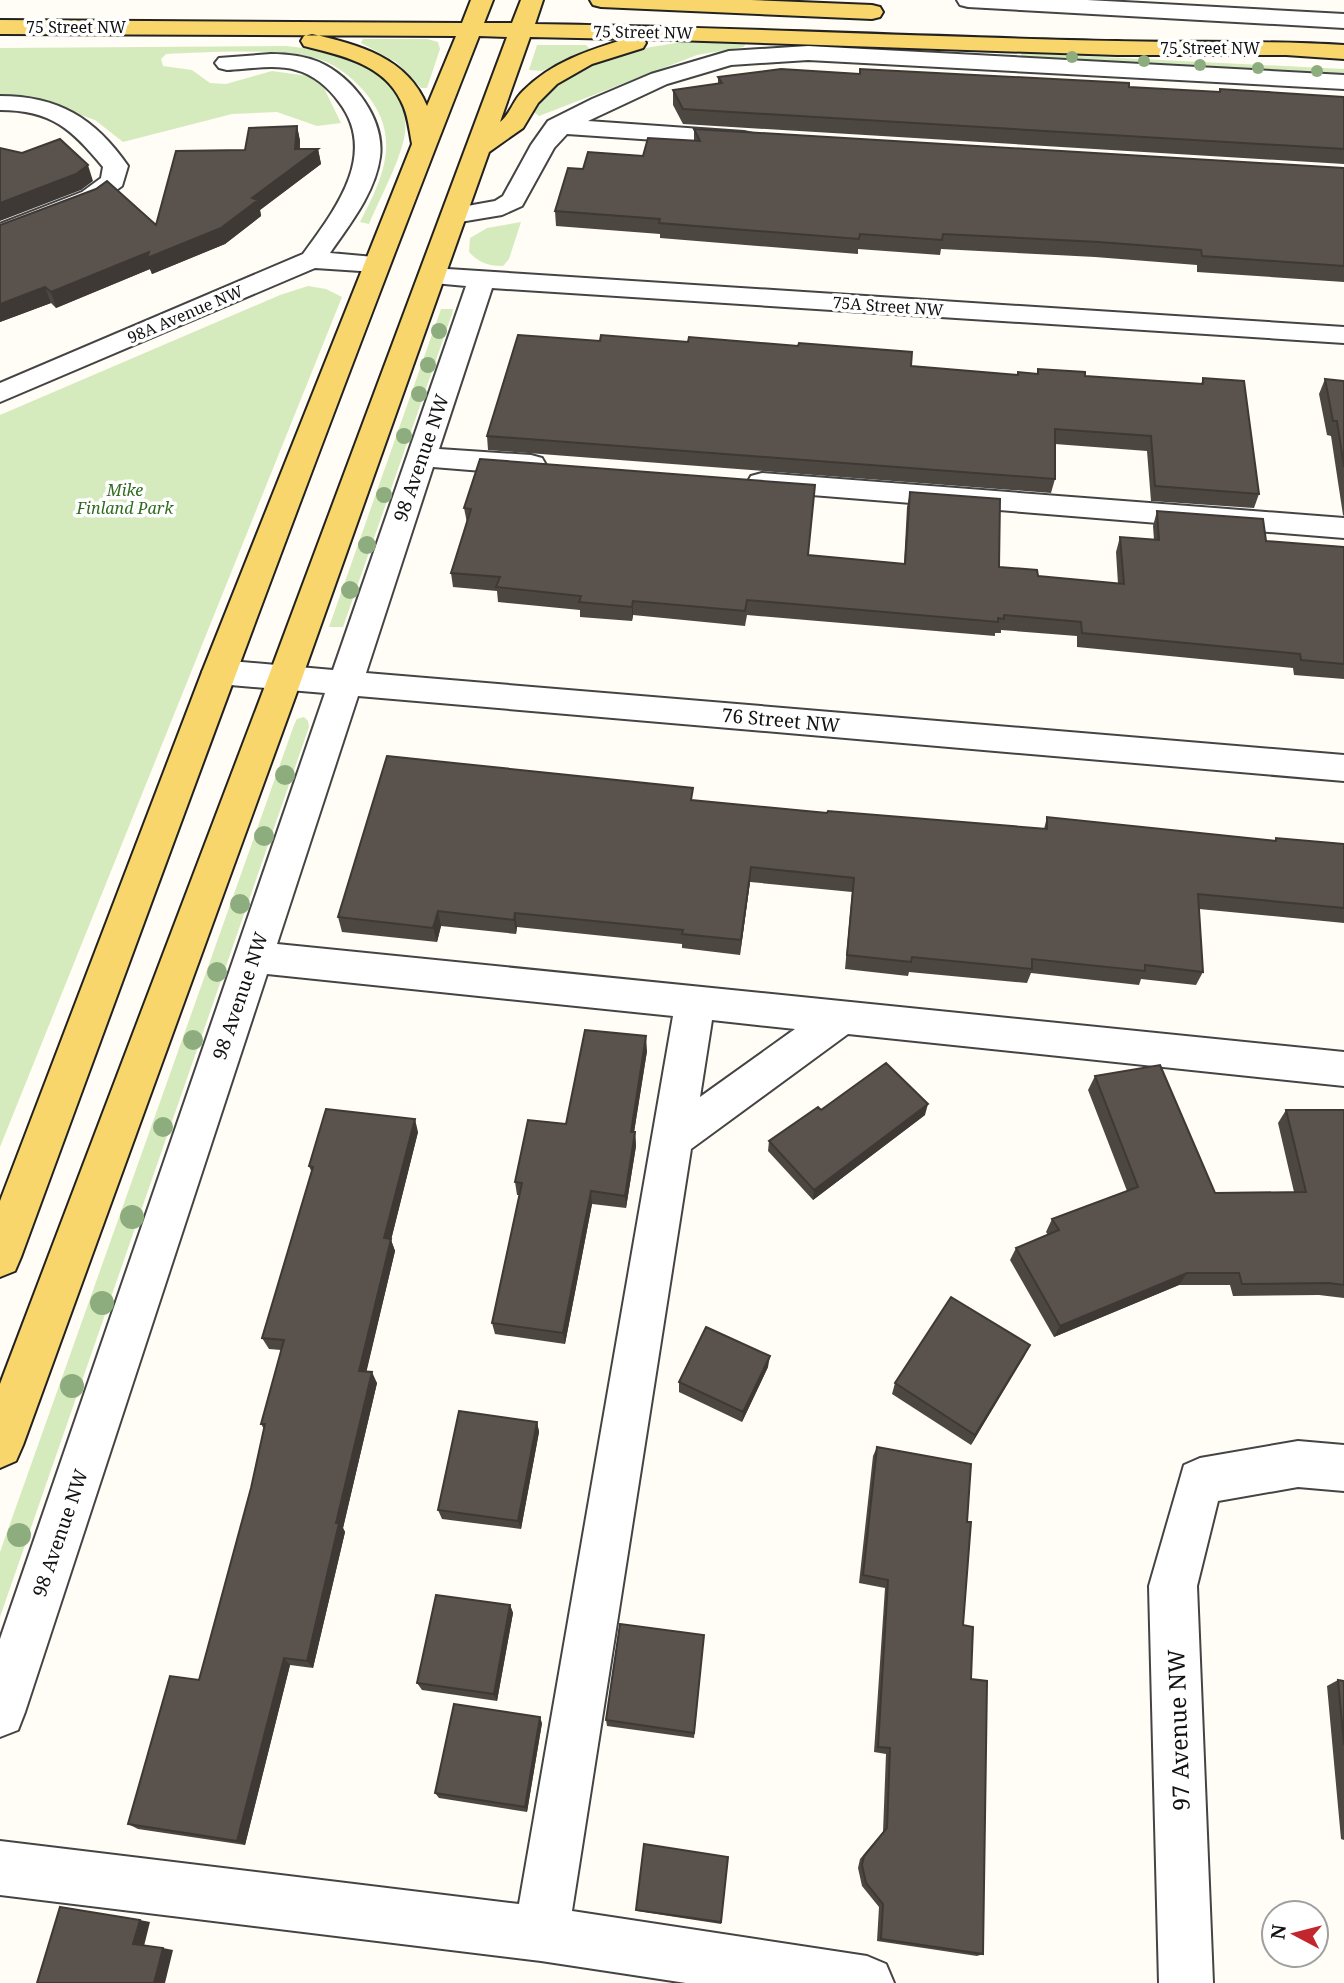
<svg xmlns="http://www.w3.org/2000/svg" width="1344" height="1983" font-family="'Noto Serif',serif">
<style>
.green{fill:#d5ebbd}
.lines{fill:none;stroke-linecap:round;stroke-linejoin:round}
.minor-casing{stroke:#444;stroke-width:4}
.major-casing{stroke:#222;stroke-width:4}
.minor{fill:#fff;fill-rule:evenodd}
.major{fill:#f9d66b;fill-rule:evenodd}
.tree{fill:#8dad7f}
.wall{fill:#4d4742}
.shaded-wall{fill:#3f3936}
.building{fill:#5a524d;stroke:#3f3936;stroke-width:2}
.labels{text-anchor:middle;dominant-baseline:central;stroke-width:7;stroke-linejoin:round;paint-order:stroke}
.far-street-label{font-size:16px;fill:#111;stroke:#fff}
.far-park-label{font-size:16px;font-style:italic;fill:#2f6b1f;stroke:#fff}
.street-label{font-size:19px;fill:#111;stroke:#fff}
.near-street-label{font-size:23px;fill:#111;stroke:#fff}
</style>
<rect width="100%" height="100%" fill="#fffdf5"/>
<path class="green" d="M363,39H427L438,42L440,49L427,88H421L396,62L361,43Z
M683,42L745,44L744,47L697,55L539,116L534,112C539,103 545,91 553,85C590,56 637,49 683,42Z
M537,45H586L590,49L542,71L529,70Z
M286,46C303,48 322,49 339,54C376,63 413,98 404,139C397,168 380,197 369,224L360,222C384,176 403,135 363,90C350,76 335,63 315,58C277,48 207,52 166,54L161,59L163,66L192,70L210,83L226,84L272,71L308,76L323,86L341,123L317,126L277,112L232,114L123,142L95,120L34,99L0,97V48Z
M1021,53L1344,69V75L1021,56Z
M521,222L509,259L503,266C489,266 479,263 469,252L470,238L487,228Z
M308,286L326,289L342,297L0,1147V415L280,295Z
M441,309H453L452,314L343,627H329Z
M304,717L308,721L309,727L0,1617V1552L294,725L297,719Z"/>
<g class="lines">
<g class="minor-casing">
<path id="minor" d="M957,0H1087L1344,14V28L968,7L960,5Z
M808,46L1344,75V89L808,60L731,65L667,84L588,121L744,132L753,134L756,139L753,144L744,146L567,134L554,148L522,206L502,215L454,223L445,220L441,215L445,210L495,201L503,196L531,145L548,121L592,99L651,74L729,51Z
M271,54C287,54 304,56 319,62C353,77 385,119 380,157C375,193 350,224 330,253L385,258L389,264L385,270L376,272L315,268L0,402V383L303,254C335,210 379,154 339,102C329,88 313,74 296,70C275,64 249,69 227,70L219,68L215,63L219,58Z
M0,96C58,96 95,118 128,166L122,186L100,202L0,241V224L82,192L101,178L103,167C72,129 51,110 0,110Z
M432,268L1344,327V343L492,288L439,449L531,455L542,458L546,465L542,472L531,475L433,467L366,673L1344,755V781L358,696L277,944L1344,1052V1086L848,1034L691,1149L572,1911L867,1956L886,1964L894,1983H686L541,1961L0,1895V1841L519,1904L673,1016L267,974L25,1712L18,1730L0,1737V1639L325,693L219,684L207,680L202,672L207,664L219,660L333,670L466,286L423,282L419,276L423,270ZM712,1020L795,1029L700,1097Z
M762,473L1344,518V538L751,490L747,483L751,476Z
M1298,1441L1344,1445V1491L1298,1487L1218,1501L1197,1586L1213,1983H1159L1149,1586L1184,1465L1200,1458Z"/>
</g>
<g class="major-casing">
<path id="major" d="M471,0H493L484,23H512L521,0H543L535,24C729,27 922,37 1117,41C1193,43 1268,40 1344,45V59L1286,55H1117L644,39L646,43L643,48L592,64L557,84L538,103L523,128L489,152L302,678L23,1445L16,1461L0,1468V1384L268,678L507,37L479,36C320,441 171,849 21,1257L15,1271L0,1277V1201L202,672L412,144C409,129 408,114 401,101C384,64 340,55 304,46L301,41L304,36L312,34C359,45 407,57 427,106L456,36L0,34V20L462,23ZM530,37L625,39C587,51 552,62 523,91C513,100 510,115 500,122Z
M590,0H751L872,5L880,7L883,12L880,17L872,19L601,7L593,5Z"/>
</g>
<use href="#minor" class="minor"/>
<use href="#major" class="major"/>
</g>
<g class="tree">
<circle cx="1072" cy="57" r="6"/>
<circle cx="1144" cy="61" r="6"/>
<circle cx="1200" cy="65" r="6"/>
<circle cx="1258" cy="68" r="6"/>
<circle cx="1317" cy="71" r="6"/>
<circle cx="439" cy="331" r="8"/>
<circle cx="428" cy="365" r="8"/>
<circle cx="419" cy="394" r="8"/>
<circle cx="404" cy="436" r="8"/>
<circle cx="384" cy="495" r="8"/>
<circle cx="367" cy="545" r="9"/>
<circle cx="350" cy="590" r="9"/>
<circle cx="285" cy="775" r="10"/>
<circle cx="264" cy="836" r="10"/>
<circle cx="240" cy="904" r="10"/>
<circle cx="217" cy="972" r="10"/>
<circle cx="193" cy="1040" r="10"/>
<circle cx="163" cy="1127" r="10"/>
<circle cx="132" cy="1217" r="12"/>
<circle cx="102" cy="1303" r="12"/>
<circle cx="72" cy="1386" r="12"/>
<circle cx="19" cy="1535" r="12"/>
</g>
<path class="wall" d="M860,74L1129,87L1219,92L1220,89L1344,97V164L683,124L673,105V90L718,84V77Z
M297,126L300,141V149H318L321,164L260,210L261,216L225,244L152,274L150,269L56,308L51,303L0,322V225H156L245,150Z
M694,129L1344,168V282L1197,272V265L1095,257L941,249L940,255L858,249V254L660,238V234L556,226L555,211L583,169L643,156L694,141Z
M1038,369L1085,376L1201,384L1203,378L1259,494L1254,508L1151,501L1147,451L1055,444V479L1051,493L488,450L487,436L1017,375L1037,373Z
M1325,379L1344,381V516L1343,515L1331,436L1327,435L1319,394Z
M910,492L999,567L1038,576L1118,584L1116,552L1120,537L1154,540L1153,526L1157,511L1266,541L1344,548V679L1294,675L1293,668L1077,647V636L1001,630V633H995V636L747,615L745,626L633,615L632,621L580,617V610L498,602L497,591L453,587L451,573L467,523L464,508L808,555L904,564L907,507Z
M693,800L827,813L1044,829L1047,817L1274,841L1276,838L1344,844V923L1199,909L1203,972L1196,985L1141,979L1139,985L1031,973L1027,983L909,972L908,976L845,969L852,892L750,882L740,955L682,948V944L517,927L516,934L441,926L437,942L342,932L338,917Z
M647,1051L634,1132H635L636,1146L626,1208L592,1204L565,1344L495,1334L492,1323L519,1195H517L515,1182L566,1124Z
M1095,1076L1215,1193L1294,1192L1278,1123L1286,1110H1344V1298L1319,1295L1233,1296L1230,1285H1179L1054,1337L1010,1260L1016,1248L1048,1235L1046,1232L1052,1219L1127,1191L1088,1090Z
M925,1115L813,1200L768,1151L769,1141Z
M418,1132L391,1240L395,1251L366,1372L377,1383L343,1528L345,1532L313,1668L290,1665L245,1845L138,1829L128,1824L199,1680L251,1488L264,1429L261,1424L281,1350L269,1349L262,1338L312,1173L309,1166Z
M1030,1345L971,1445L892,1394L895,1383Z
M768,1367L742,1422L679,1392V1382Z
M537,1422L539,1432L521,1529L442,1519L438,1510Z
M877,1447L967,1522L963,1625L971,1679L983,1954L977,1956L877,1941L879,1907L862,1886L858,1868L860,1859L883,1832L886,1754L874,1752L885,1588L859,1583L873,1456Z
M510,1605L513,1613L497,1701L422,1690L417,1683Z
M704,1635L694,1738L607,1726L606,1720Z
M1338,1680L1344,1681V1840L1341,1839L1327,1686Z
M542,1723L527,1812L439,1798L435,1793Z
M728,1857L721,1924L637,1911L636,1910Z"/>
<path class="shaded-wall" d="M297,126L300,141L298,164L318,149L321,164L260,210L261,216L225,244L152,274L150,269L56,308L51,292L149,252L252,198L295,149Z
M88,165L93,181L81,190L0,221V203Z
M45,287L51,303L0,322V304Z
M633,601V615L632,621V607Z
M751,867L750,882L740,955L741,940Z
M438,911L441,926L437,942L433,928Z
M515,913L517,927L516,934L514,920Z
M646,1036L647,1051L632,1145L631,1132Z
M928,1104L925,1115L813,1200L814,1190Z
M415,1119L418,1132L391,1240L395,1251L364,1382L359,1371L384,1238Z
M635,1132L636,1146L626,1208L625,1196Z
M591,1191L592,1204L565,1344L563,1333Z
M1187,1273L1179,1285L1054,1337L1060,1326Z
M1030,1345L1024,1357L971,1445L975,1435Z
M770,1356L768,1367L742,1422L743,1412Z
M372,1372L377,1383L343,1528L345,1532L313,1668L307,1661L336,1523Z
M537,1422L539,1432L521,1529L518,1521Z
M510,1605L513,1613L497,1701L494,1694Z
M284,1658L290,1665L245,1845L237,1841Z
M540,1717L542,1723L527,1812L525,1807Z
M140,1920L150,1922L144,1946L133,1944Z
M163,1948L173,1950L165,1983H154Z"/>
<path class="building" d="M781,69L860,74V69L1129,83V87L1220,92V89L1344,97V149L683,109L673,90L722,83L718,77Z
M297,126L295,149H318L252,198L258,200L221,228L147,258L149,252L51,292L45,287L0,304V225L96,189L107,181L156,225L176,151L245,150L249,128Z
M694,129L1344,168V266L1202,256L1201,250L1099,242L943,234L942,240L860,234L859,239L659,223L660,219L555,211L568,168L583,169L588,152L643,156L648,138L700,141Z
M60,139L88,165L76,174L0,203V148L22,153Z
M518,335L600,341L601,335L688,342L689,337L798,346L799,343L912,352L911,366L1018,375V372L1038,374V369L1085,372V376L1203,384V378L1244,381L1259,494L1155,486L1151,436L1055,429V479L487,436Z
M1325,379L1344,381V467L1337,421H1333Z
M480,459L815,485L808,555L905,564L910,492L1000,499L999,567L1037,570L1038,576L1124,584L1120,537L1159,540L1157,511L1263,519L1266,541L1344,547V664L1301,660L1300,654L1082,633L1081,622L1004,615V619L998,618V622L747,600L745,611L633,601L632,607L579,602L581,596L496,587L500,577L451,573L471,509L464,508Z
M387,756L693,788L691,800L827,813L828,811L1047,829V817L1276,841V838L1344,844V908L1198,894L1203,972L1145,965V971L1032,959V969L912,957L911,962L847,955L854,878L751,867L741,940L682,934L683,930L515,913L514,920L438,911L433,928L338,917Z
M585,1030L646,1036L631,1132H635L625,1196L591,1191L563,1333L492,1323L522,1183L515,1182L528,1120L566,1124Z
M886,1063L928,1104L814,1190L769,1141L818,1107L821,1110Z
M1160,1065L1215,1193L1306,1192L1286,1110H1344V1285L1329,1283L1242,1284L1239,1273H1187L1060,1326L1016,1248L1059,1230L1052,1219L1138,1187L1095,1076Z
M326,1109L415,1119L384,1238L391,1239L359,1371L372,1372L336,1523H339L307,1661L284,1658L237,1841L128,1824L170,1676L199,1680L251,1488L265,1424H261L284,1340L262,1338L313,1167L309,1166Z
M951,1297L1030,1345L975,1435L895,1383Z
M706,1327L770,1356L743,1412L679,1382Z
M459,1411L537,1422L518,1521L438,1510Z
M877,1447L971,1464L967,1522H971L963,1625L973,1627L971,1679L987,1681L983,1954L881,1939L883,1904L866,1883L862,1865L864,1856L887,1828L890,1748L878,1747L888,1580L863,1575Z
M436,1595L510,1605L494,1694L417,1683Z
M620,1624L704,1635L694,1733L606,1720Z
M1338,1680L1344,1681V1745Z
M454,1704L540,1717L525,1807L435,1793Z
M644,1844L728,1857L721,1922L636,1910Z
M60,1907L140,1920L133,1944L163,1948L154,1983H37Z"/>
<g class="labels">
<g class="far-street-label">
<text x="76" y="27">75 Street NW</text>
<text transform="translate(643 32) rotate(1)">75 Street NW</text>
<text x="1210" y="48">75 Street NW</text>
<text transform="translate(888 306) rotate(4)">75A Street NW</text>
<text transform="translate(185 314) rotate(-23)">98A Avenue NW</text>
</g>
<g class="far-park-label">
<text x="125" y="490">Mike<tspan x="125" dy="18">Finland Park</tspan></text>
</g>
<g class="street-label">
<text transform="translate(421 458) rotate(-71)">98 Avenue NW</text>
<text transform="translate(781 720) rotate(5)">76 Street NW</text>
<text transform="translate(240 996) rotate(-71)">98 Avenue NW</text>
<text transform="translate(60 1533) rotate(-71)">98 Avenue NW</text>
</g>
<g class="near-street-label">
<text transform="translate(1178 1730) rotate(-92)">97 Avenue NW</text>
</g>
</g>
<g transform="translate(1295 1934) rotate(277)"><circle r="33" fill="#ffffff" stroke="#a0a0a0" stroke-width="2"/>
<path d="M0-5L12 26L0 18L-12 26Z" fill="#c4262e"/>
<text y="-10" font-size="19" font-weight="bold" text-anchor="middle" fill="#111111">N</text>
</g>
</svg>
